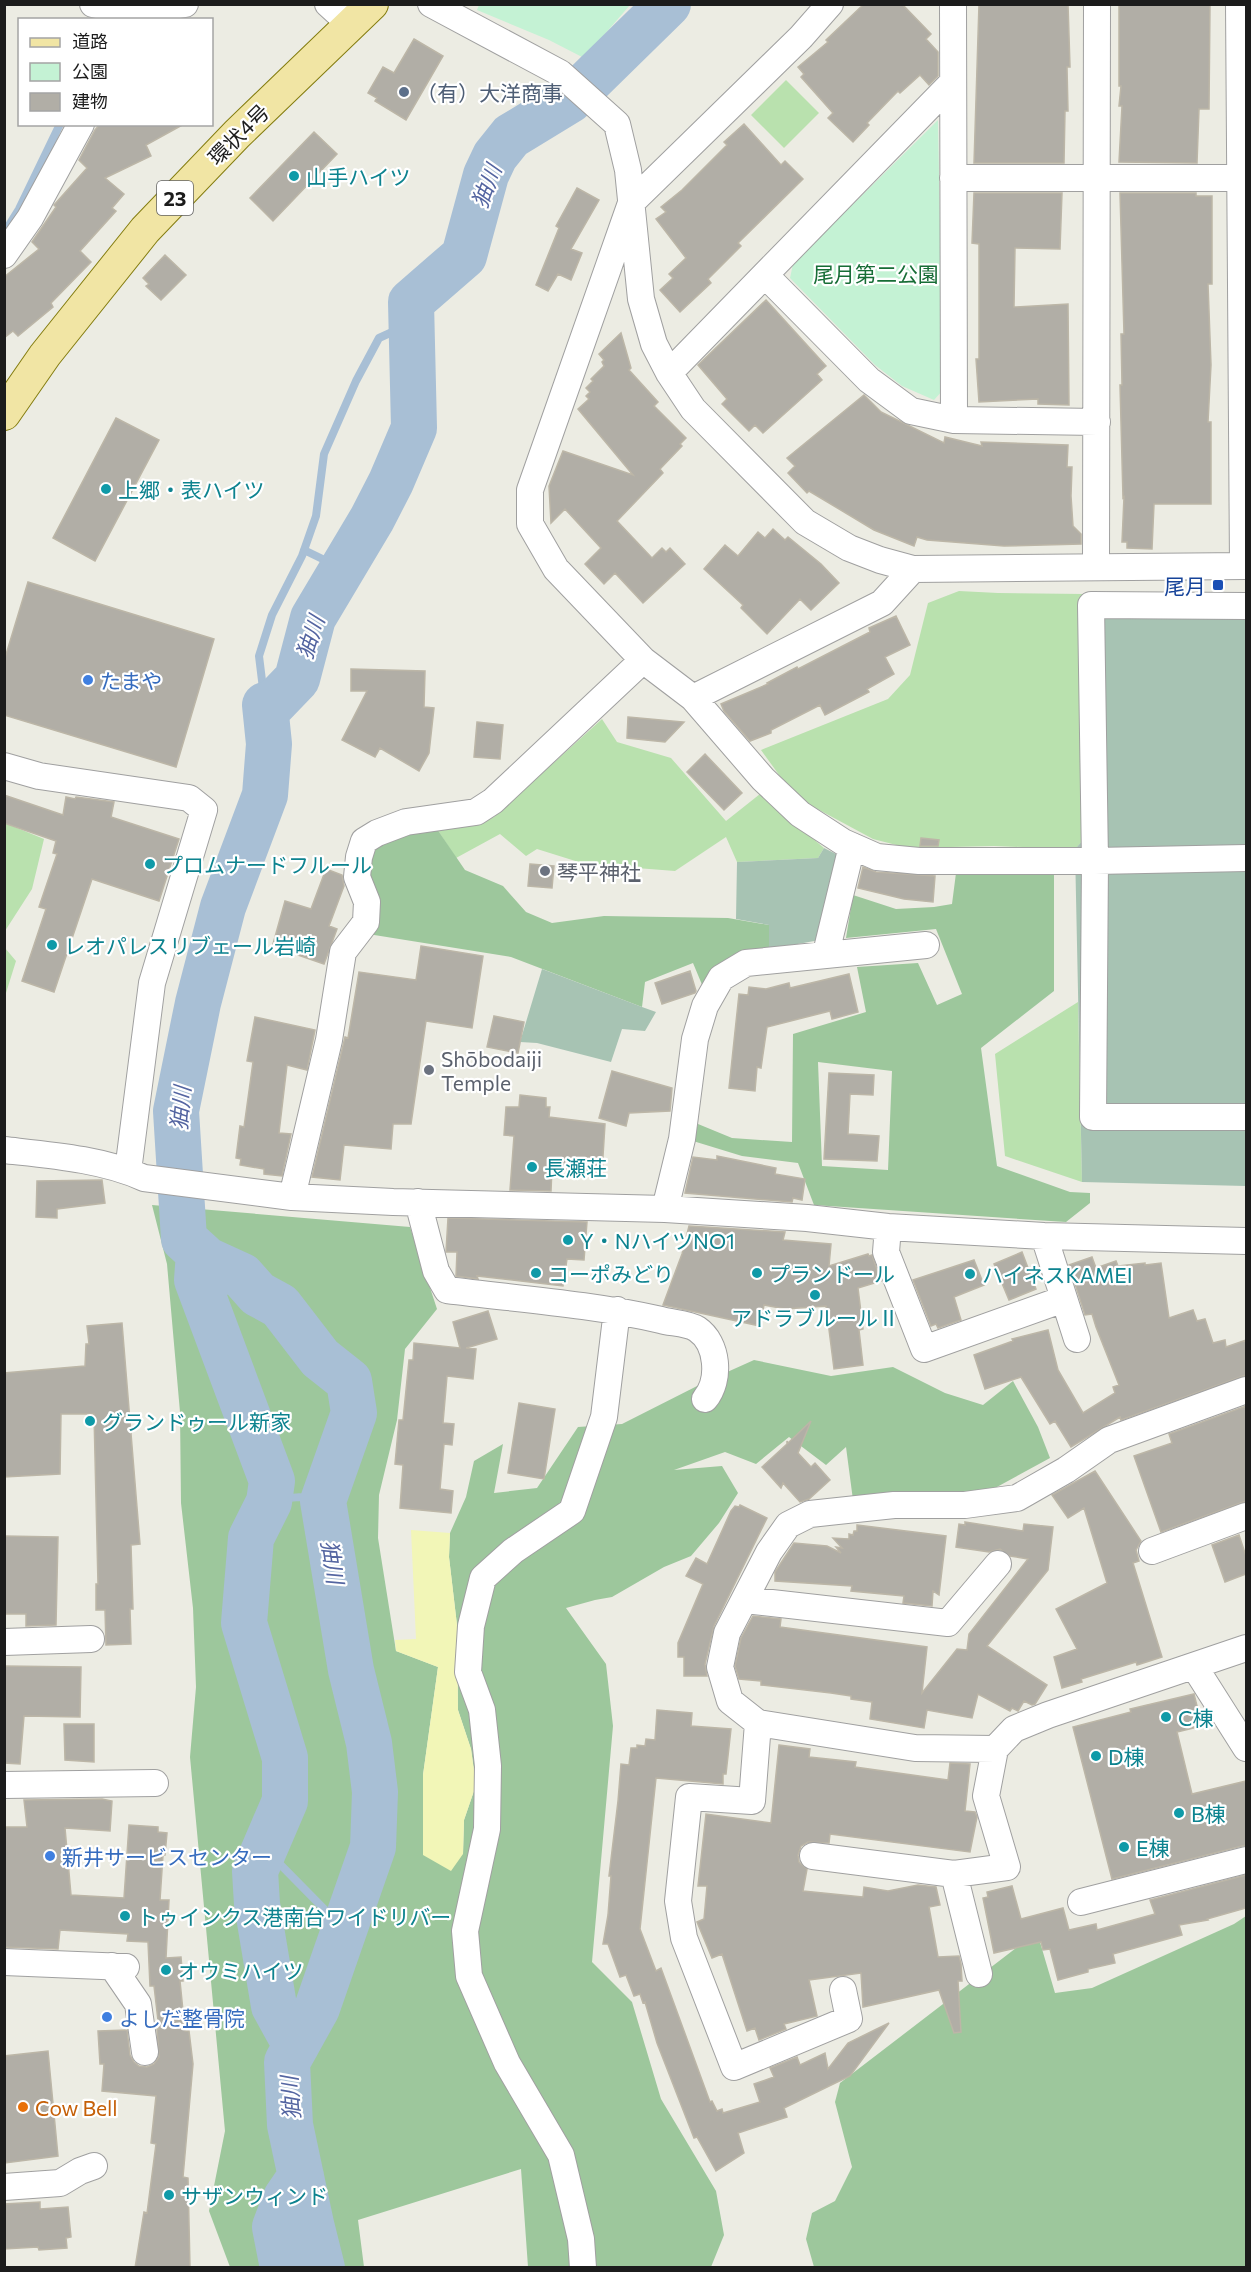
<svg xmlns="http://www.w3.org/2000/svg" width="1251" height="2272" font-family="Commissioner,'Noto Sans JP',sans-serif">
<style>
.grass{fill:#b9e1ae}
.forest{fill:#9dc79c;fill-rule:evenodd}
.sand{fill:#f2f6b7}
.cemetery{fill:#a7c3b3}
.park{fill:#c4f2d4}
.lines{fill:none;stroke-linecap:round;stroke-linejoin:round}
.stream{stroke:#a8bfd5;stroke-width:8}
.river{stroke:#a8bfd5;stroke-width:46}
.building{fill:#b1aea6;stroke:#bcb6a7;stroke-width:1.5}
.minor-casing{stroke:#a0a0a0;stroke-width:28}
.major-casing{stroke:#847d10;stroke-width:34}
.minor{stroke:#fff;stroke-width:26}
.major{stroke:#f1e5a4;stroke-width:32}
.service-dot{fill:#5c6f8a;stroke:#fff;stroke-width:2}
.culture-dot{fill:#0f9aa8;stroke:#fff;stroke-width:2}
.transit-dot{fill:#1a4fb4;stroke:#fff;stroke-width:2}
.shop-dot{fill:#3f7fe0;stroke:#fff;stroke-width:2}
.worship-dot{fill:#6b7280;stroke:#fff;stroke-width:2}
.food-dot{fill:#e8710a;stroke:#fff;stroke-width:2}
.labels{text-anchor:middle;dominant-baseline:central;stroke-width:4.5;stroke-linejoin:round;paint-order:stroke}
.shield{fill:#fff;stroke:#606060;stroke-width:1.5}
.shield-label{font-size:20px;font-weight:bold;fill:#1c1c1c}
.service-label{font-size:21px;fill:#4e5e75;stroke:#fff;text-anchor:start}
.street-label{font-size:21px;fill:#1c1c1c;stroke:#fff}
.culture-label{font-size:21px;fill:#0d838f;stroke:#fff;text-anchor:start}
.park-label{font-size:21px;fill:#176d36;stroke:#fff}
.transit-label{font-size:21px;fill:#164399;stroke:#fff;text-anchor:end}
.shop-label{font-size:21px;fill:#366cbe;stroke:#fff;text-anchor:start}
.worship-label{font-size:21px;fill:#5b616d;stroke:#fff;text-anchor:start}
.food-label{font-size:21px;fill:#c56008;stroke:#fff;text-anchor:start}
.water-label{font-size:22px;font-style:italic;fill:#5465a1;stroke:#fff}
</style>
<rect width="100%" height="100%" fill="#ecece3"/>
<path class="grass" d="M786,80L819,113L784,148L751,115Z
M959,591L998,593L1084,594L1085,838L1075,849L994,846L908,848L873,839L795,797L761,750L888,699L910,675L928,603Z
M602,719L617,742L671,758L726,821L760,794L824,848L818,858L737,862L726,837L675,871L585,864L537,849L526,856L500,834L456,858L437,829L468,826L494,817Z
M5,823L44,839L32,889L5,931Z
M5,948L16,961L6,993L4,992Z
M1078,1002L1082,1182L1005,1156L995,1054Z"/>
<path class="forest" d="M437,829L465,870L503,886L526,912L552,923L604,916L728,918L769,925V949L703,987L693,963L645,982L642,1007L511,957L368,934L364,865L373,850L397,833Z
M1054,871V991L981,1048L997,1166L1070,1192L1090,1193V1203L1066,1222L814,1205L798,1163L742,1156L693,1141L698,1124L732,1138L792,1142L793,1034L866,1012L857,967L918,963L937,1005L962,994L936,929L846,938L853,895L896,909L934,907L952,904L956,873ZM818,1062L892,1071L888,1170L822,1166Z
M152,1205L410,1227L437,1309L405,1349L397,1420L379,1495L378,1538L396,1651L438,1667L423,1775L463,1854L464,1820L476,1785L471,1749L458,1710L457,1625L449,1557L450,1533L466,1497L474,1461L503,1444L494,1493L537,1488L578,1427L622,1424L705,1382L754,1360L831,1376L893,1367L945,1393L983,1405L1013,1381L1038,1427L1050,1458L984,1494L853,1500L846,1447L826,1465L789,1437L756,1464L725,1452L674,1470L722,1466L738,1493L719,1523L691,1556L664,1567L612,1597L595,1600L566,1608L606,1664L613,1726L592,1962L632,2002L661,2099L716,2191L724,2235L711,2267H528L521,2169L358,2220L364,2267H230L209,2211L225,2131L190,1757L196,1687L193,1608L181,1503L180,1412L167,1264Z
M1246,1916V2267H814L806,2239L812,2213L835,2201L852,2167L835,2102L840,2083L1037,1932L1055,1993L1092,1988L1234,1924Z"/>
<path class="sand" d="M411,1530L450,1533L449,1557L457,1625L458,1710L471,1749L476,1785L464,1820L463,1854L451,1871L423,1855V1775L438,1667L396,1651L395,1640L416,1639Z"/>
<path class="cemetery" d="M1246,593V1186L1082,1182L1075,849L1085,838L1084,594Z
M824,848L842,857L820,940L769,949V925L736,919L737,862L818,858Z
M542,969L642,1007L656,1012L645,1031L622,1029L611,1062L537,1043L520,1042Z"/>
<path class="park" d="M479,5L630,4V5L584,58L549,40L477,10Z
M938,120L943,390L934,400L902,386L875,365L790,278L793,264Z"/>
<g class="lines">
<path class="stream" d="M4,233L19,209L60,124
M304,550L343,569
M265,705L259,656L272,615L302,556L316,516L324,454L356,381L379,338L412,323
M269,1502C289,1497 303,1495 323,1501
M265,1849L336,1921L347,1924"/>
<path class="river" d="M199,1253L197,1280L272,1481L269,1502L251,1538L244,1623L285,1758V1801L255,1871L257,1904L274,2006L296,2046
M283,2268L275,2227L286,2198L301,2176
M322,2268L311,2224L290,2125L287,2062L317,2008L373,1847L375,1792L369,1743L351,1670L323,1501L354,1413L349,1381L320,1358L280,1306L258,1294L242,1276L207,1260L184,1239L176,1111L198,1003L223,907L265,795L269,744L265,705L271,706L297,679L313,618L372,519L391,482L414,428L411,302L464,256L486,175L495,156L511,136L570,100L668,4"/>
</g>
<path class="building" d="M864,4H902L931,34L926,39L938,52V76L929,85L920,75L900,93L898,91L867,123L869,125L853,142L828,118L833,113L801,77L804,74L798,67L828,42L826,40Z
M979,4H1068L1070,67H1067L1068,111H1065L1064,163H974Z
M1119,4H1210L1209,109H1199L1197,163L1119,162L1122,106H1119L1121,86H1119Z
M414,39L443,56L406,120L375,101L377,98L368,93L383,67L394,73Z
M100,124H184L146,145L151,156L105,178L124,194L112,208L116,211L80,251L91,262L51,303L53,307L18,336L13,331L4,338V277L39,249L32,242L56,207L54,205L87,168L79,160L95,130Z
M744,124L781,165L785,161L803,179L738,243L741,246L708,279L711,283L680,312L660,290L673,278L669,274L686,258L656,219L666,212L661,207L682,190L727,145L724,142Z
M314,132L337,154L273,221L250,198Z
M577,188L599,200L571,249L582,253L571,280L558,274L548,291L536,285L559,228L556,226Z
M974,193H1062L1060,249L1015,248L1014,307L1068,304L1069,405L1038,404V399L979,402L976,359H979V244L972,243Z
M1120,193H1196V196H1212V284H1208L1211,365L1208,422H1211V504H1154L1152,549L1127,548V542H1122L1124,497L1123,498L1120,385H1122L1121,334H1124Z
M165,255L186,275L161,300L146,286L149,284L143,278Z
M766,300L826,366L817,374L822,380L763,433L755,425L749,431L722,404L727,399L698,365Z
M621,333L631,368L629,370L658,402L654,406L686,438L680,444L682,446L660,469L663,473L617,521L652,558L662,548L666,552L670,548L685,564L643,603L615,573L604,584L585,564L601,548L565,509L551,523L549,486L563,451L633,475L578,409L589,399L586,396L590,392L586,388L593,381L591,379L604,366L602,362L604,360L599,354Z
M864,395L881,412L944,443L945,437L982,446L981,442L1068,445L1067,467H1072L1071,496L1073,526L1081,534V544L1004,546L927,540L917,537L914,546L874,530L809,491L807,493L788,473L795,466L787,458Z
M116,418L159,440L95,561L53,538Z
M773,529L785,540L788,537L821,564L839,583L811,610L800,599L767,634L741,608L743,605L704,569L725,545L738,556L758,532L765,538Z
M28,582L214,639L176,767L4,715V661Z
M896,616L910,645L885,657L894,674L867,689L869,692L825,715L820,705L771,730V733L750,741L724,711L721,704L768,684L767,683L797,667L798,669L870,632L869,628Z
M351,669L425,671L424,707L434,708L429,753L419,771L380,748L375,757L342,740L367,691H351Z
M628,717L684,722L665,742L627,738Z
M477,722L503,725L500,759L474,757Z
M705,754L742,793L724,810L687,772Z
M4,795L63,815L66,797L75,799L76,797L114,802L111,817L179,839L159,901L92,879L54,992L22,981L46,909L39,907L57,854L53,853L56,841L4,823Z
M921,838L939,840L938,846H920Z
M530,864L554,866L552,888L528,886Z
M863,867L876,872L935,876L933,902L904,899L858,888Z
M326,869L342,875L344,886L329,926L337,929L324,964L298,955L299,952L273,944L285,901L311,909Z
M421,946L483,956L472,1028L426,1021L411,1124H393L391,1149L344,1145L340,1180L312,1177L345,1037L348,1038L359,972L416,980Z
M690,971L696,991L695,993L662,1004L655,983Z
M849,974L858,1012L832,1019L830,1011L767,1027L761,1068L757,1067L755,1091L729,1088L739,994L748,995L749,987L766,989L789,983L790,988Z
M494,1016L524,1022L518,1053L487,1047Z
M255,1017L315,1030L307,1070L287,1065L279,1133L291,1134L282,1176L264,1174V1169L240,1165L241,1159L236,1158L240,1126L244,1127L253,1062L247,1061Z
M612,1071L672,1088L670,1111L629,1113L626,1126L599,1118Z
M829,1073L874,1075L873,1095L850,1094L848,1134L879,1136L877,1161L824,1159Z
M520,1095L546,1098V1107H550L549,1117L605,1124L602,1172L552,1168L551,1191L510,1190L514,1136L504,1135L506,1107H519Z
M717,1156L776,1168L775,1174L805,1179L802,1200L793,1198L792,1202L685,1193L693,1157L717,1160Z
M102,1180L105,1203L57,1209V1218L36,1217L37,1181Z
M448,1218L587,1222L584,1260L567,1259L563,1286L477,1276L478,1279L456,1276L457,1252H446Z
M689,1226L785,1232L783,1240L831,1244L829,1266L868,1254L869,1256L872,1255L881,1281L858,1288L863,1329L859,1330L863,1365L834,1369L826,1306L785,1309L764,1305L760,1326L663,1305L682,1254Z
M1022,1252L1036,1289L1009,1300L994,1264Z
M1092,1257L1096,1268L1116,1261L1118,1266L1145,1263V1265L1161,1263L1169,1318L1193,1310L1197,1321L1205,1319L1213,1343L1225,1340L1226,1347L1246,1340V1375L1121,1420L1120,1417L1071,1447L1055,1421L1050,1424L1021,1377L985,1389L974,1355L1013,1341L1012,1339L1048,1330L1058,1370L1083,1413L1115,1393L1113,1387L1119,1385L1096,1327L1092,1314L1085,1315L1069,1265Z
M974,1260L984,1285L954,1297L961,1320L938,1328L936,1324L931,1326L913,1280Z
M488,1311L497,1339L466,1348L476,1349L473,1379L447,1376L443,1423L454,1424L452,1445L444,1444L440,1489L453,1491L451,1513L400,1508L403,1465L395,1464L399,1420H403L409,1360H413L414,1343L460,1348L453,1322Z
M122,1323L140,1544L131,1545L133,1609H130L131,1644L106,1645L105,1610H96V1584H98L94,1414H61L60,1474L4,1477V1373L85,1366L86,1344H89L87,1326Z
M519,1403L555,1409L544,1479L508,1473Z
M1246,1406V1501L1161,1532L1134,1456L1172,1443L1169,1434Z
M811,1421L798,1453L811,1467L815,1463L830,1480L809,1499L800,1502L783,1483L781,1488L762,1467L787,1444V1441L788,1443Z
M1095,1471L1141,1541L1136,1550L1139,1561L1133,1563L1162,1657L1137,1665L1136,1662L1081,1679L1082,1682L1062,1688L1054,1657L1077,1649L1056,1609L1107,1583L1084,1508L1068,1518L1052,1495Z
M740,1505L767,1518L714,1626L705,1664L707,1676H684V1657H678V1643L703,1584L686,1576L696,1558L707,1564L731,1511L735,1506L739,1507Z
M965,1522L1023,1531L1024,1524L1053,1527L1048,1570L987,1646L1047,1685L1035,1704L1032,1705L1024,1701L1018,1711L1012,1708L1010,1711L978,1694L972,1718L927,1710L924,1728L870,1719L872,1702L851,1699V1696L831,1693L761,1685V1681L739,1679L735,1666L741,1638L753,1616L781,1619L780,1627L927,1647L922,1693L957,1649L967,1650L969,1634L1028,1559L1010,1556L1000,1549L989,1552L956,1547L959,1524L965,1525Z
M857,1525L946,1536L939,1595L933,1591L932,1606L903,1603L904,1596L851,1591L852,1586L775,1581V1572L794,1543L827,1546L841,1553L836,1547L842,1548L833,1538L849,1539V1534L853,1535L854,1531H857Z
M1239,1535L1246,1556V1574L1225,1582L1212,1545Z
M4,1536L58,1537L56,1625L26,1626V1614H4Z
M4,1666L81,1667L80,1717L24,1716L20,1764L4,1763Z
M1194,1694L1202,1726L1177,1732L1192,1794L1246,1781V1845L1112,1879L1073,1727L1131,1712L1130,1709Z
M657,1710L692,1713L691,1726L731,1729L726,1774H723V1784L656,1778L640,1929L656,1971L661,1968L710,2102L712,2101L717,2111L722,2109L723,2113L760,2102L754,2084L774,2077L770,2068L797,2057L800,2065L825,2053L828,2069L848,2043L889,2023L850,2076L784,2108L787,2117L738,2133L744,2153L716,2171L697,2137L694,2138L657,2043L645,2002L643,2003L640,1994L634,1996L626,1975L620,1977L608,1944H603L608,1915L611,1876H609L618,1801L621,1764L629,1765L631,1748H637V1745L645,1746L646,1739L655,1740Z
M64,1724H94V1762L65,1760Z
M779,1745L810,1749L809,1757L856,1762L855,1767L948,1780L950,1763L970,1764L965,1811L975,1812L977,1817L970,1852L830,1834L829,1843L808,1842L801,1846L798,1855L799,1862L807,1869L803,1891L863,1897L864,1887L888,1891L918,1885L936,1887L940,1905L929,1907L938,1957L959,1956L961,1964L962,1981H958L961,2032L954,2033L939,1990L863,2007L861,1973L809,1980L817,2016L784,2024L786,2029L759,2040L755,2028L747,2031L722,1954L712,1958L697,1922L704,1919L707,1886H698L706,1814L771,1823Z
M102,1799L112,1801L110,1831L65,1828L71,1895L124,1898L129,1825L158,1827V1832L167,1833L165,1855H163L160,1900H169L166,1958L181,1957L183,1981H180L185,2031H189L193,2064L183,2177L188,2178L190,2268H135L144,2212L147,2213L156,2144L151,2143L156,2096L102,2091L104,2064H100L98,2031L127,2030L130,2055L134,2062L139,2066L147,2067L154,2064L159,2057L157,2029H159L154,1986H150L148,1942L127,1941L128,1934L60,1930L58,1949L4,1947V1827H27L24,1800Z
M1246,1875V1908L1207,1919L1208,1920L1179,1925L1182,1935L1113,1954L1115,1963L1088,1969V1972L1058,1980L1050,1949L1043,1950L1041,1942L994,1953L983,1898L988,1897L987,1892L1012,1886L1021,1919L1063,1908L1069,1930L1096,1924L1097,1930L1155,1914L1150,1900Z
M48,2051L58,2156L5,2163L4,2056Z
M40,2202V2209L68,2207L71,2237L66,2238L67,2248L39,2250L38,2247L4,2249V2204Z"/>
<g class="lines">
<g class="minor-casing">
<path id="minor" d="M93,4L133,13L185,4
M328,4L351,25
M431,4L560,73L617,124L628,170L641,299L654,344L669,373L693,409L805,522L849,548L880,560L913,569L1246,566
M830,4L801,37L631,203L530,490V524L556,569L643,660L693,698L763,779L800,814L843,842L877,857L919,861H1095L1246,858
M953,4L954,420
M1239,4L1243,566
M953,178H1246
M4,255L30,218L81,124
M765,275L869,380L911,411L954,420L1097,422
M669,373L952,83
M1096,567L1097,4
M1246,606L1091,605L1095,861L1093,1117H1246
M693,698L882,603L913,569
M4,766L39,776L189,798L204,810L152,983L128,1171
M826,953L852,846
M4,1150C49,1155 103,1159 144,1178L292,1197L393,1202L665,1209L807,1218L888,1227L1044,1236L1246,1241
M292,1197L329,1040L343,952L366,922L367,902L357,877L359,857L364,841L377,833L406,822L476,812L493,801L643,660
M418,1202L436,1271L447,1290C518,1299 591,1304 661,1320C671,1323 688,1323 697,1329C718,1343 721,1380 705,1399
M665,1209L682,1139L695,1039L705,1006L721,978L746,963L926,945
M888,1227L886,1252L924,1349L1064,1299
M1044,1236L1077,1339
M1246,1390L1109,1440L1066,1470L1017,1498L965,1505H894L810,1514L788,1525L769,1552L727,1633L720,1667L730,1701L758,1723L915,1748L995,1749L1014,1729L1048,1715L1246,1648
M1152,1551L1246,1516
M745,1600L948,1623L998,1564
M4,1642L91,1639
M1194,1666L1246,1748
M758,1723L752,1801L689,1797L678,1901L684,1938L734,2067L849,2019L843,1990
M4,1785L155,1783
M813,1856L954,1874L1007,1867L986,1796L995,1749
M954,1874L979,1974
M1081,1902L1246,1860
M4,1962L126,1967
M112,1966L138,2004L145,2052
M4,2187L60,2183L80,2171L94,2166
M583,2268L581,2239L561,2155L507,2063L469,1976L465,1931L487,1829L488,1766L482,1710L468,1672L471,1626L483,1578L513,1551L572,1511L604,1417L617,1310"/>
</g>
<g class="major-casing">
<path id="major" d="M4,414L45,355L145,230L237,134L372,4"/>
</g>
<use href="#minor" class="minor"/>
<use href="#major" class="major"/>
</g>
<circle class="service-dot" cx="404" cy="92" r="6"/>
<g class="culture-dot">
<circle cx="294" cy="176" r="6"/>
<circle cx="106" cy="489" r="6"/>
<circle cx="150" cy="864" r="6"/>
<circle cx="52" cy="945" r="6"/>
<circle cx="532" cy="1167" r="6"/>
<circle cx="568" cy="1240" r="6"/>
<circle cx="536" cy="1273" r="6"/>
<circle cx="757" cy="1273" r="6"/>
<circle cx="970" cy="1274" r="6"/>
<circle cx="815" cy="1295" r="6"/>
<circle cx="90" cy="1421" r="6"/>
<circle cx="1166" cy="1717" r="6"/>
<circle cx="1096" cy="1756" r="6"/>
<circle cx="1179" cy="1813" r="6"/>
<circle cx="1124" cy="1847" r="6"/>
<circle cx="125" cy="1916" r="6"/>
<circle cx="166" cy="1970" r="6"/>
<circle cx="169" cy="2195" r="6"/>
</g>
<rect class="transit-dot" x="1212" y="579" width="12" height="12" rx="3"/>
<g class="shop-dot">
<circle cx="88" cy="680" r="6"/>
<circle cx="50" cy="1856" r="6"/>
<circle cx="107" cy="2017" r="6"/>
</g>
<g class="worship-dot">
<circle cx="545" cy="871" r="6"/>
<circle cx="429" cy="1070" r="6"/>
</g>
<circle class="food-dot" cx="23" cy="2107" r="6"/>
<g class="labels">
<rect class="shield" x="157" y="181" width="36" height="34" rx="4.5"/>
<g class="shield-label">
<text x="175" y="198">23</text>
</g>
<g class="service-label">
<text x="416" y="92">（有）大洋商事</text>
</g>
<g class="street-label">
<text transform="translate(238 134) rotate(-45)">環状4号</text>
</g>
<g class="culture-label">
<text x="306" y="176">山手ハイツ</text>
<text x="118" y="489">上郷・表ハイツ</text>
<text x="162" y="864">プロムナードフルール</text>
<text x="64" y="945">レオパレスリブェール岩崎</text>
<text x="544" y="1167">長瀬荘</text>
<text x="580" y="1240">Y・NハイツNO1</text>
<text x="548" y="1273">コーポみどり</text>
<text x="769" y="1273">プランドール</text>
<text x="982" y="1274">ハイネスKAMEI</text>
<text x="815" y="1317" text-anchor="middle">アドラブルールⅡ</text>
<text x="102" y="1421">グランドゥール新家</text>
<text x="1178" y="1717">C棟</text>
<text x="1108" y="1756">D棟</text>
<text x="1191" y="1813">B棟</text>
<text x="1136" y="1847">E棟</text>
<text x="137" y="1916">トゥインクス港南台ワイドリバー</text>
<text x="178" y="1970">オウミハイツ</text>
<text x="181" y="2195">サザンウィンド</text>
</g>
<g class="park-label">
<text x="876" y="273">尾月第二公園</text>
</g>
<g class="transit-label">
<text x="1206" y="585">尾月</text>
</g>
<g class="shop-label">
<text x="100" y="680">たまや</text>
<text x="62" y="1856">新井サービスセンター</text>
<text x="119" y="2017">よしだ整骨院</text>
</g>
<g class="worship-label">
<text x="557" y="871">琴平神社</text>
<text x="441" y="1058">Shōbodaiji<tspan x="441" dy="24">Temple</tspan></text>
</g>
<g class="food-label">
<text x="35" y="2107">Cow Bell</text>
</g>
<g class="water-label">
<text transform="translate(486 186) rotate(-69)">㹨川</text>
<text transform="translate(310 637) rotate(-72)">㹨川</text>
<text transform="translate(180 1108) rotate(-85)">㹨川</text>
<text transform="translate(333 1562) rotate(81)">㹨川</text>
<text transform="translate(290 2098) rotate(-94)">㹨川</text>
</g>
</g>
<rect width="1251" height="2272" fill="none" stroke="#1c1c1c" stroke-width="12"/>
<rect x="18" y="18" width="195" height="108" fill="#ffffff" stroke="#a4a4a4" stroke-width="1.5"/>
<rect x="30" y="38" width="30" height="9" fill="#f1e5a4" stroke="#a4a4a4" stroke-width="1.5"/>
<text x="72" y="48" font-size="18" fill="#1c1c1c">道路</text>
<rect x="30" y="63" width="30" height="18" fill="#c4f2d4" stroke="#a4a4a4" stroke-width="1.5"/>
<text x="72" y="78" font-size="18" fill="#1c1c1c">公園</text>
<rect x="30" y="93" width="30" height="18" fill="#b1aea6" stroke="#a4a4a4" stroke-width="1.5"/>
<text x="72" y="108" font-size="18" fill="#1c1c1c">建物</text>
</svg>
